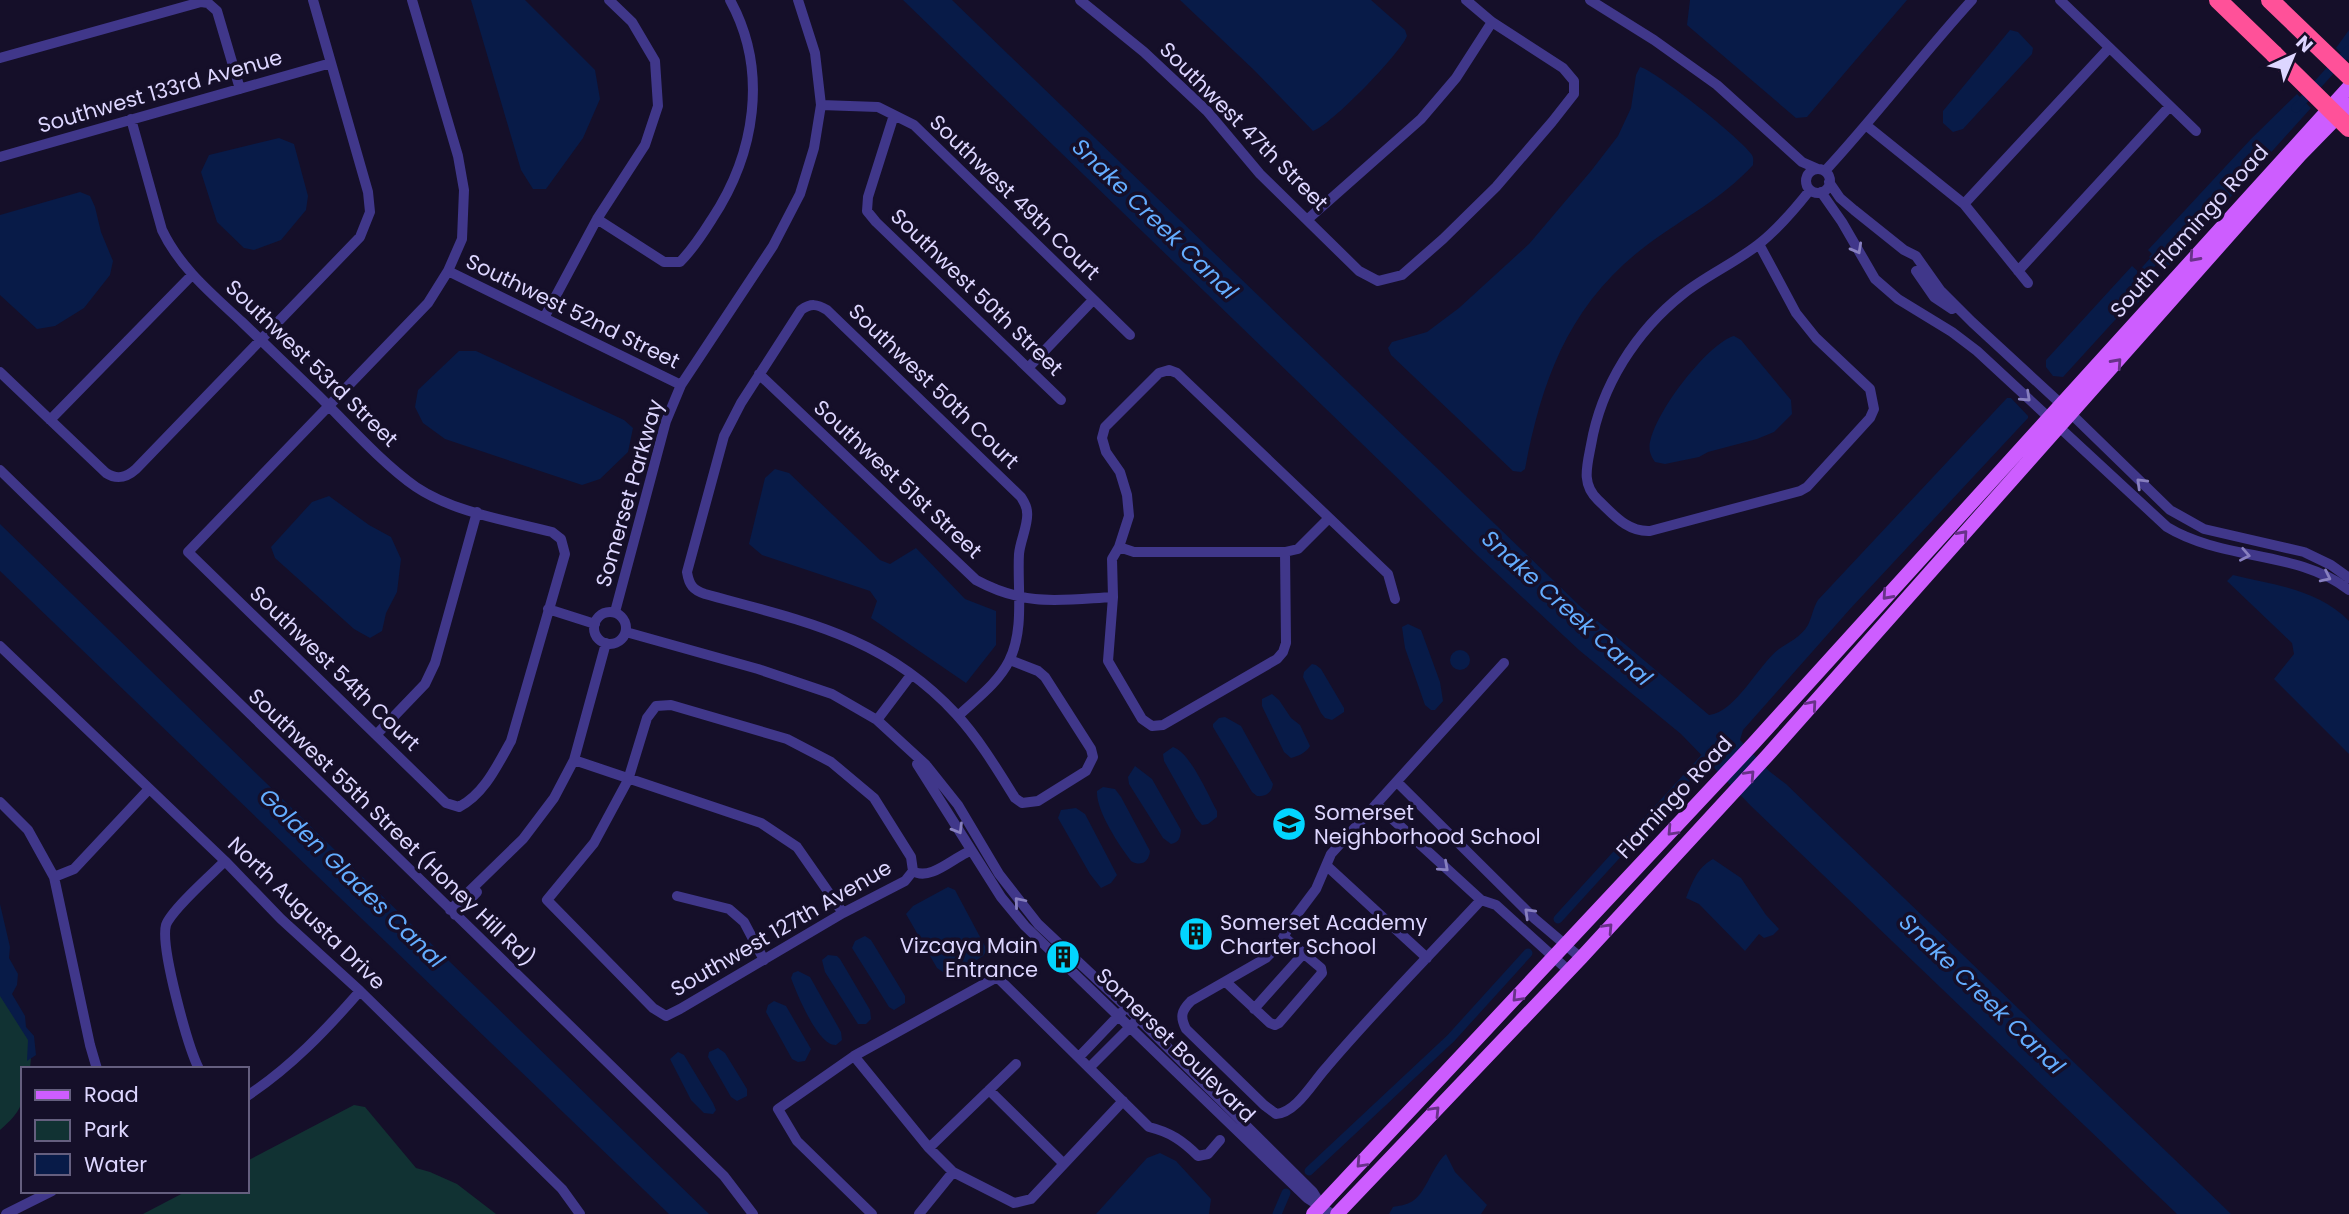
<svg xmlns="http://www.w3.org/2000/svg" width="2349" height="1214" font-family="Poppins,sans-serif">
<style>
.green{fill:#113233}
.water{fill:#081b48}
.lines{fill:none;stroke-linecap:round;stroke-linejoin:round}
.canal{stroke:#081b48;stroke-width:9}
.minor{stroke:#40378a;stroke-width:10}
.major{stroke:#cd5dff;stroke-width:14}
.highway{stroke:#ff5199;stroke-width:18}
.highway-bridge{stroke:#ff5199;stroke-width:18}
.oneway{stroke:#877fbf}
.oneway2{stroke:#683289}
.labels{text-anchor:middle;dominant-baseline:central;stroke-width:7;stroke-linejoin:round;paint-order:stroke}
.street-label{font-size:21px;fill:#ddd6ff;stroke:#150f29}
.poi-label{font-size:21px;fill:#ddd6ff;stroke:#150f29;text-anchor:start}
.water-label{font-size:23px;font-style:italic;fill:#64adff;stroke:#150f29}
</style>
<rect width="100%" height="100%" fill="#150f29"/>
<path class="green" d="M0,929L8,989L32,1044L30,1069H23C23,1102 26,1107 0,1130Z
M354,1105L365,1107L416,1168L430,1172L457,1184L496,1214H143L187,1191H247V1161Z"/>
<path class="water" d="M471,0H525L595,70L600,99L583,138L546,189H533L521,170Z
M903,0H952L1582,608L1709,715C1736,712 1758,665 1779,649C1789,642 1801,637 1808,625C1812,617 1813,608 1818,600L2007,398H2011L2028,416V418L1850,609L1743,730L1740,740L1769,771L1786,784L2231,1214H2177L1751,806L1681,734L1579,650L1478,556Z
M1180,0H1371L1405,30L1407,36C1400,54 1330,126 1313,131L1254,70Z
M1690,0H1907L1807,117L1796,118L1687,25Z
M2010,30L2018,32L2033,48L2032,54L1963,129L1953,132L1943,123V111Z
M2349,30V61L2336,48Z
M1640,67C1655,70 1744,141 1752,155C1754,159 1753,161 1753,165C1722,199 1683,218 1647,245C1570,303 1542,378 1525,469L1521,472L1513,471L1391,355L1388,348L1392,342L1427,332L1459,308L1529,244L1591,171L1618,136L1631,108L1636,75Z
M2297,94L2311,108L2164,271L2149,257L2152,254L2148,250L2251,139Z
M279,138L294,144L308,196L306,210L281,240L254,250L244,248L217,222L201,172L209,155Z
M80,192L90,196L95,207L101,232L113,261L110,275L84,308L55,326L37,329L0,295V215Z
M2132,266L2153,285L2135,306L2115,320L2063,377L2053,376L2046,367V360Z
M1734,336L1741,340L1791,400L1792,414L1774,432L1757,439L1708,452L1699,457L1665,464L1655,462C1653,459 1651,456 1650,452C1644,425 1707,343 1734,336Z
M459,351H476L624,420L633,428L628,452L600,479L582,485L445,439L423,423L415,407L418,390Z
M775,469L789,473L880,560L890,564L916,548L965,599L996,611V645L966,683L871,618L877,601L870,591L762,555L749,544L765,478Z
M329,496L369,525L391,537L401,559L397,592L386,613L382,631L370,638L354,629L275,558L271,547L312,502Z
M0,524L709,1214H669L0,571Z
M2233,575C2274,585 2318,589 2349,621V754L2274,679L2294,654L2292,643L2227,581Z
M1408,624L1421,630L1440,682L1443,701L1435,710H1431L1425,705L1405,648L1402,627Z
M1450 660a10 10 0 1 1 20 0a10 10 0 1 1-20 0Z
M1312,664L1316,665L1321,669L1344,708V712L1332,720L1325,718L1321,713L1303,677L1304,672Z
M1272,694L1279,700L1291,718L1300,725L1310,746C1306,753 1298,756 1291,758L1284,752L1262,706V699Z
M1225,717L1241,726L1273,784C1272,792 1266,797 1257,796L1252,792L1213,727V724L1219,718Z
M1173,747C1190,752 1208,795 1217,811V817L1208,824L1202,825L1196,818L1164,761L1163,754Z
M1135,766L1152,779L1181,830C1180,839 1179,842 1171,844L1163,838L1129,784L1128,777Z
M1103,787L1115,789L1121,797L1150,851C1149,862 1141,867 1131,861C1119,845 1096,811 1097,791Z
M1076,808L1085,814L1117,875L1111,883L1101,888L1090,874L1058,818L1061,810Z
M1713,859L1741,878L1766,915L1779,929L1773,935L1764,938L1759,934L1745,951L1699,904L1686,898C1693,881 1697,868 1713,859Z
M948,887L955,890L987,950L983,956L950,977L937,968L906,914L913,906Z
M0,904L10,947L9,958L18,974L17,985L12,994L25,1016L26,1027L34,1036L36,1055L27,1061L28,1040L0,996Z
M865,936L871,940L905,996V1003L894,1010L889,1007L852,948L855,941Z
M828,955L837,956L840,959L870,1010L871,1019L866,1024H858L825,972L822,960Z
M798,971L810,977L841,1032L842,1040L836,1045C818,1046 797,994 791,978L793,973Z
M774,1001L786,1006L811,1049L805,1061L798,1062L792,1059L766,1012L768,1005Z
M718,1048L725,1053L747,1089V1096L737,1101L731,1097L708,1057L709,1052Z
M678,1052L684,1055L713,1103L716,1110L713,1114L704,1113L691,1100L670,1059Z
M1160,1153L1176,1161L1211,1199L1209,1214H1096L1147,1158Z
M1446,1154L1455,1172L1487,1205L1481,1214H1389L1393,1207C1398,1206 1405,1205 1409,1203C1426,1196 1431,1167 1446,1154Z"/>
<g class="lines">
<path class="canal" d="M2296,108L2349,50
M2134,283L2160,254
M1558,919L1712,750
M1309,1171L1451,1038L1528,953
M1277,1214L1286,1193"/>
<path class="minor" d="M1080,0L1144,52L1207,111L1260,174L1359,271L1378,281L1402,275L1443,239L1496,187L1552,122L1574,94V81L1563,68L1492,22L1466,0
M1590,0L1654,40L1717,85L1802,162L1818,169
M2060,0L2196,131
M0,58L201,2L208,3L217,11L240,89
M821,105L878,107L914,125L1130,335
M894,115L868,197L867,211L876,222L1061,400
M131,119L162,230C180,268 212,294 242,322C268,347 293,371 319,396C347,424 384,465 416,487C453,512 509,521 552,532L561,539L565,554L511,741C497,766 484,794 459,807L446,803L188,552L428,303L448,271L462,239L464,190L458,156L412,0
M1867,126L1964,204L2028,283
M0,157L331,63
M1806 181a12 12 0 1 1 24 0a12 12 0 1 1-24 0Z
M1825,171C1876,116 1921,56 1972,0
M1829,182L1840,198L1854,210L1904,250L1916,256L1940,290L1972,322L2061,404L2170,510L2204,529L2304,552L2331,565L2349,578
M1821,192L1842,222L1875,279L1898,299L1952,332L1977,351L2167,527C2223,561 2297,550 2349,590
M1964,204L2109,48
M597,219L664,262H680C693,249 702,235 712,219C755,154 769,71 730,0
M1308,219L1421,119L1456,78L1492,22
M1759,244L1796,313L1816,338L1870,389L1874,409L1870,418L1807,487L1800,491L1650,531C1627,532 1614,515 1598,500C1581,484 1587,466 1591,445C1601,386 1636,331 1683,294C1707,275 1735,263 1759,244C1778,229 1795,209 1810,190
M448,271L681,385
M1916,271L1934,297L1952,309
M2018,271L2170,106
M544,318L597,219L645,145L658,106L655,61L632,22L609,0
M1028,368L1093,300
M0,372L106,473C117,480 126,478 136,469L360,237L370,212L368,192L313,0
M759,374L976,580C1026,607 1060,600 1113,597
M50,420L192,275
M0,470L724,1176L753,1214
M1119,547L1134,552H1285L1298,549L1329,518
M1285,552L1286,643L1283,652L1277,659L1163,725L1152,726L1142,719L1108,661L1113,597L1112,559L1119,547L1129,516L1127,495L1120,472L1106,452L1102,438L1105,427L1159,373L1169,370L1177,373L1388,574L1395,599
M548,609L595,624
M615,612L666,421L681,385L773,246L800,194L814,148L821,105L815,53L798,0
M594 628a16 16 0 1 1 32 0a16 16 0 1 1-32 0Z
M626,632L758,669L832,694L877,720L926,765L958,805L999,874L1038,924L1138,1018L1313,1192L1321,1205
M0,646L225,861L281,919L360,991L562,1189L580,1214
M671,705L787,739L831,762L874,798L911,857L913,871L905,881L843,913L680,1009L666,1016L653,1008L547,900L594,843L628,780L647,718L656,706Z
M958,716C976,699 998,683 1009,661C1025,629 1017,588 1019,554C1020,541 1029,523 1027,512C1027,506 1024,502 1021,497L827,310C817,304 811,303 801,310L741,403L724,436L687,572C689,585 693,590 705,594C803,621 884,636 956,714C979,739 997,769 1015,798L1022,803L1038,801L1086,771L1093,757L1091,749L1045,677L1038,671L1010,660
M877,720L911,675
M376,735L425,684L435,663L477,512
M574,760L761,823L797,847L843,913
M917,764L1001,897L1025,926L1307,1198L1332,1214
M1397,782L1535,919L1581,958
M0,802L28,830L54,877L90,1045L97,1069
M1376,804L1481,900L1496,905L1569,971
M1327,866L1427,958
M913,871C929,881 951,860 966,853
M54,877L74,869L149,789
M677,896L729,909L744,922L764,960
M1481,900C1429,956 1375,1010 1326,1068C1313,1082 1296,1113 1276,1114L1264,1105L1186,1029C1180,1017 1181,1011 1191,1001L1266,958L1279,945L1292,921L1316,889L1331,854L1504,663
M450,910L523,839L554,798L574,760L606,643
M455,915L477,892
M1226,982L1270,1023L1275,1025L1279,1023L1322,973L1321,968L1284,937
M1254,1009L1304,953
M854,1056L929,1148L953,1172L1014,1203L1031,1199L1123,1101
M1079,1057L1122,1012
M1090,1067L1135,1022
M199,1069C188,1047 160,947 166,925C171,910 212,874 225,861
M989,1090L1064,1164
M247,1096C291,1067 326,1030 360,991
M929,1148L1016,1064
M6,1214L52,1191
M872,1214L797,1141L778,1109L854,1056L997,977L1149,1127C1170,1132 1183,1141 1198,1156L1208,1154L1220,1140
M919,1214L953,1172"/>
<path class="major" d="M1313,1214L1753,744L2349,87
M1337,1214L1581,958L1767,756L2300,155L2349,105"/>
<path class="highway" d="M2218,0L2274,54
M2270,0L2349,76"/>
<path class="highway-bridge" d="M2274,54L2349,128"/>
</g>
<defs><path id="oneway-chevron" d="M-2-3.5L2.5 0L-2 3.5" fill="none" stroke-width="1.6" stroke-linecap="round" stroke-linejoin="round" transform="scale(1.75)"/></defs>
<g class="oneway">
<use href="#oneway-chevron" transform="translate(1857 249) rotate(61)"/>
<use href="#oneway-chevron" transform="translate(2026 397) rotate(43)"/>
<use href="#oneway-chevron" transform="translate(2141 483) rotate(-136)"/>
<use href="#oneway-chevron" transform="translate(2245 555) rotate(11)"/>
<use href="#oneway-chevron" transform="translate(2326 577) rotate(26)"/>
<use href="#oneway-chevron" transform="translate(958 829) rotate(59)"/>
<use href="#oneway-chevron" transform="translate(1444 867) rotate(42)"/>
<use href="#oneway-chevron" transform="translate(1019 902) rotate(-130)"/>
<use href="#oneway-chevron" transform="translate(1529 913) rotate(-136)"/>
</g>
<g class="oneway2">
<use href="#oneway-chevron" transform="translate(2194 257) rotate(132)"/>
<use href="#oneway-chevron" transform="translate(2117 363) rotate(-48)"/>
<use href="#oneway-chevron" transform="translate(1963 535) rotate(-48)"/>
<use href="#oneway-chevron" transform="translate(1887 595) rotate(132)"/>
<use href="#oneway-chevron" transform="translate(1812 705) rotate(-49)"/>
<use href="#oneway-chevron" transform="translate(1750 775) rotate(-47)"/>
<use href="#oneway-chevron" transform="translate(1672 831) rotate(133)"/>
<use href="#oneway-chevron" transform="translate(1608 928) rotate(-47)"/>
<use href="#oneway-chevron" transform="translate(1517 997) rotate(133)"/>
<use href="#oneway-chevron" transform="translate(1435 1111) rotate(-46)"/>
<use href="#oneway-chevron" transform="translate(1361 1163) rotate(133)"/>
</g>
<defs>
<g id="school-disc" transform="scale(1.75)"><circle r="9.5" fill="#02d6ff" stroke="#150f29"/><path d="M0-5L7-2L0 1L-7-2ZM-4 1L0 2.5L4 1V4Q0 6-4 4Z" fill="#111"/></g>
<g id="building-disc" transform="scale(1.75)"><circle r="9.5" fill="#02d6ff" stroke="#150f29"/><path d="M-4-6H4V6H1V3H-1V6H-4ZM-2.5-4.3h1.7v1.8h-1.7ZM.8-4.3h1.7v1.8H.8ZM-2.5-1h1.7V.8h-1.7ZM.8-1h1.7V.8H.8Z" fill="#111"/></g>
</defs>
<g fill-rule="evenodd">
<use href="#school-disc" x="1289" y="824"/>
<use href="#building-disc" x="1196" y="934"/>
<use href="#building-disc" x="1063" y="957"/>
</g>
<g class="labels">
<g class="street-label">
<text transform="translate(160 91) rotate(-16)">Southwest 133rd Avenue</text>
<text transform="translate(1244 126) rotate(45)">Southwest 47th Street</text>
<text transform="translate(1015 197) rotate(44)">Southwest 49th Court</text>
<text transform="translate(2189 231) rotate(-48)">South Flamingo Road</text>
<text transform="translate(977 292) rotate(44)">Southwest 50th Street</text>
<text transform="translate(573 311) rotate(26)">Southwest 52nd Street</text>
<text transform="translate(312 363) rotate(44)">Southwest 53rd Street</text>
<text transform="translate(934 386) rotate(44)">Southwest 50th Court</text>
<text transform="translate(898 479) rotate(43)">Southwest 51st Street</text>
<text transform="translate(629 493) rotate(-74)">Somerset Parkway</text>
<text transform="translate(335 668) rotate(44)">Southwest 54th Court</text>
<text transform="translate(1674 797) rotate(-47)">Flamingo Road</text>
<text transform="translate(392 827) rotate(44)">Southwest 55th Street (Honey Hill Rd)</text>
<text transform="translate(307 913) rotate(44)">North Augusta Drive</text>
<text transform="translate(781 928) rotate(-30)">Southwest 127th Avenue</text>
<text transform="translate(1176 1045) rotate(44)">Somerset Boulevard</text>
</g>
<g class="poi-label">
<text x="1314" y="812">Somerset<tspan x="1314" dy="24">Neighborhood School</tspan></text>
<text x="1220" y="922">Somerset Academy<tspan x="1220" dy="24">Charter School</tspan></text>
<text x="1038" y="945" text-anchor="end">Vizcaya Main<tspan x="1038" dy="24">Entrance</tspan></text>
</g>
<g class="water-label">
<text transform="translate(1155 219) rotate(44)">Snake Creek Canal</text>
<text transform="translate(1567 608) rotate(42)">Snake Creek Canal</text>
<text transform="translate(352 878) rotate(44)">Golden Glades Canal</text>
<text transform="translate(1982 994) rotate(44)">Snake Creek Canal</text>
</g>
</g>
<rect x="21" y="1067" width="228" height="126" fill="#150f29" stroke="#655f7f" stroke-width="2"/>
<rect x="35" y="1090" width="35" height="10" fill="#cd5dff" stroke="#655f7f" stroke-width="2"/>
<text x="84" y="1102" font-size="21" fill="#ddd6ff">Road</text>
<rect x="35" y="1120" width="35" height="21" fill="#113233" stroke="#655f7f" stroke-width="2"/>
<text x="84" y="1137" font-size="21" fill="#ddd6ff">Park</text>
<rect x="35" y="1154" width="35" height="21" fill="#081b48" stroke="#655f7f" stroke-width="2"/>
<text x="84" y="1172" font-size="21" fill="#ddd6ff">Water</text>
<g transform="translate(2293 56) rotate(44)" stroke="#150f29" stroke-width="5" paint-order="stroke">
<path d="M0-5L12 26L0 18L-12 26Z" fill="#ddd6ff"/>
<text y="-10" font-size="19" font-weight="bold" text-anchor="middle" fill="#ddd6ff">N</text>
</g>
</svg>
